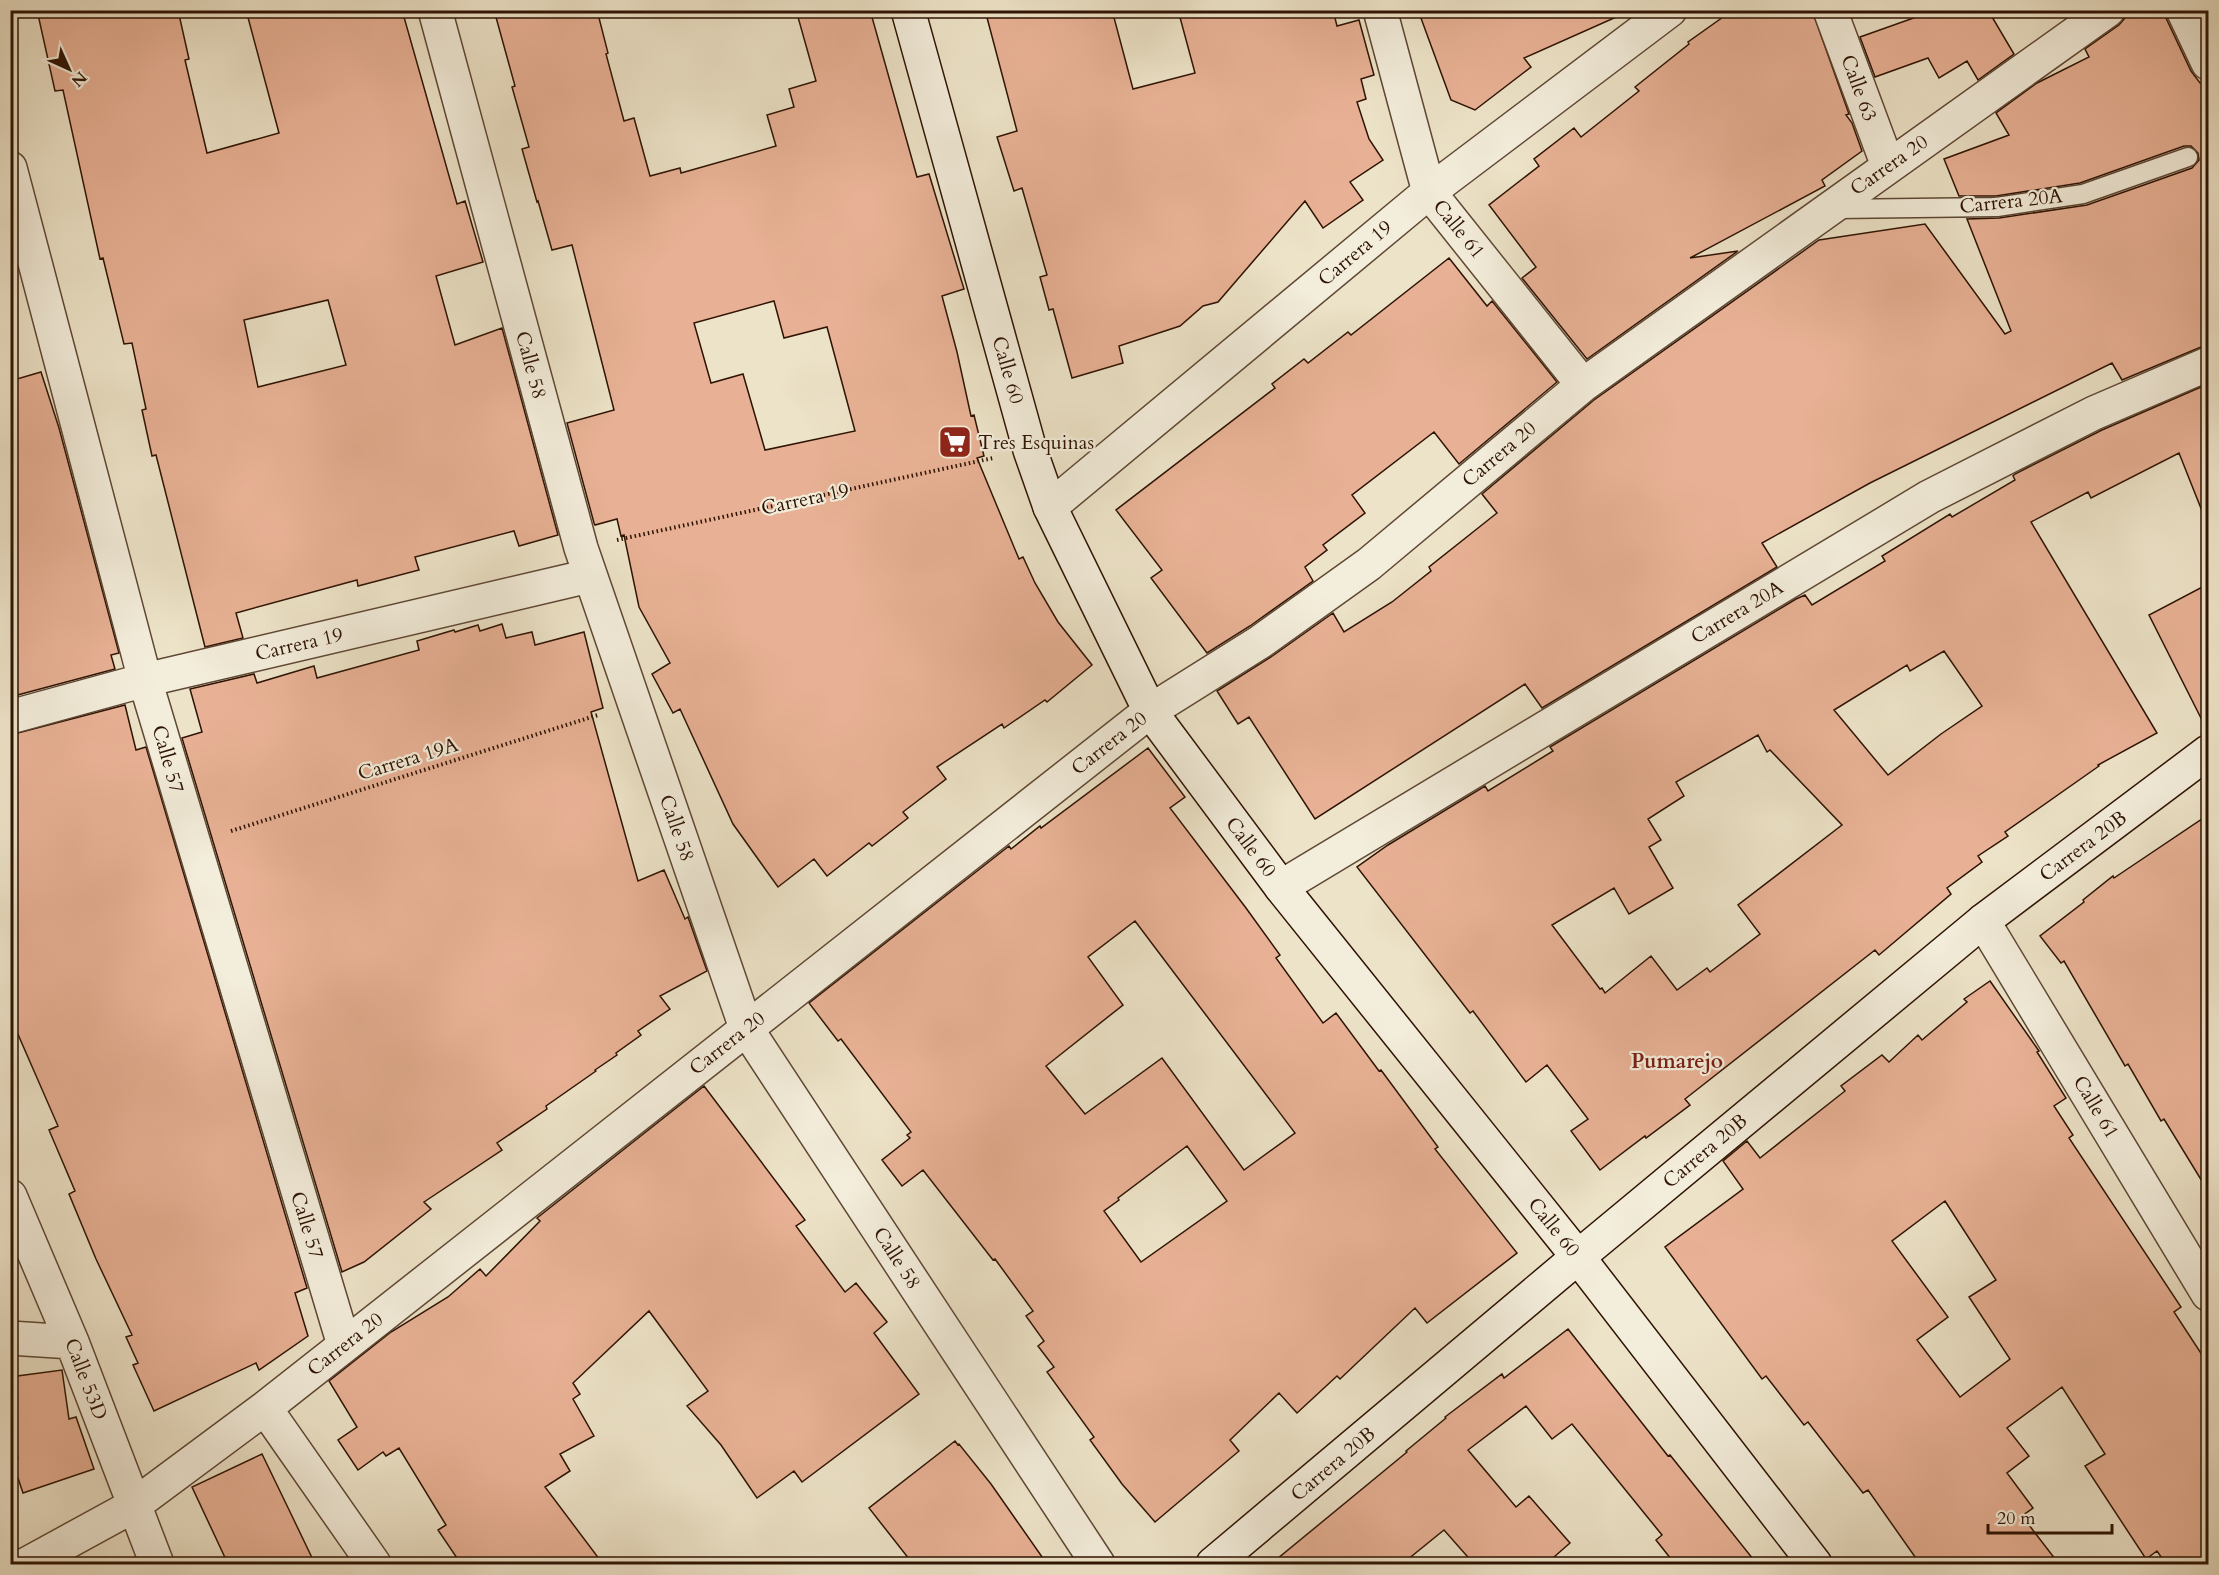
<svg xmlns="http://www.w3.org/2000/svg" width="2219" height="1575" font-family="Cardo,serif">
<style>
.building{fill:#e8b195;stroke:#2e1303;stroke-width:1.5;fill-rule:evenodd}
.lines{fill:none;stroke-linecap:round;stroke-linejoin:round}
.lane-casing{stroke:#5e4734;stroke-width:21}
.street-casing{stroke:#5e4734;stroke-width:36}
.secondary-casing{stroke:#2e1303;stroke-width:36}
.path{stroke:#2e1303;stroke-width:4;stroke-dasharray:1.5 3;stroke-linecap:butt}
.lane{stroke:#f3eddb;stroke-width:18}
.street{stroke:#f3eddb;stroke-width:33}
.secondary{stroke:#f3eddb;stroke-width:33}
.labels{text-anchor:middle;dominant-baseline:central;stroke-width:4.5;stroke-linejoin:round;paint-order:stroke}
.street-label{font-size:20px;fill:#2e1303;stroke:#f3eddb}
.poi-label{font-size:20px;fill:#2e1303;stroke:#f3eddb;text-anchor:start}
.neighbourhood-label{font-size:21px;font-weight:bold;fill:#7a1f14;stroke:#f3eddb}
</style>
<rect width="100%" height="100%" fill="#ede3c8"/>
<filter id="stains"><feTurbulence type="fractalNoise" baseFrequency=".00333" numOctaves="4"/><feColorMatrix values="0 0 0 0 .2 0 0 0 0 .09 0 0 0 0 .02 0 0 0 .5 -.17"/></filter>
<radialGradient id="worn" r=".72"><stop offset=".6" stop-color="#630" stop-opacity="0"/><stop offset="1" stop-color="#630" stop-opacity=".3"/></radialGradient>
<path class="building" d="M37,10H178L189,59L185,60L207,153L279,133L246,10H402L457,204L465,201L483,262L436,276L455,345L502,328L558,535L519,546L514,531L415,557L419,570L358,586L357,580L236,613L243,638L205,647L156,455L152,456L142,410L146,409L132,343L124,344L103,258L100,259L63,90L55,91ZM328,300L346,365L258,387L244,320Z
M494,10H597L608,53L606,54L624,121L634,118L650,176L680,168L681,173L776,146L767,115L794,107L789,89L816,81L796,10H870L917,177L929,174L964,289L942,296L957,352L971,416L974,415L984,456L977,458L1019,559L1023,557L1035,583L1058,622L1092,665L1047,702L1045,700L1004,728L1002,724L937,767L946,779L903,812L908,818L872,846L869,843L827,876L814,859L778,887L733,824L680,709L673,713L652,674L670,663L639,607L624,535L621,536L617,519L595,525L594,523L567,423L614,410L572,245L552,250L538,201L537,202L522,149L529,147L512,87L515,86ZM774,301L784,338L827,327L855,431L765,450L743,374L711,383L694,323Z
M985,10H1112L1133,89L1195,73L1178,10H1333L1337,26L1359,20L1374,75L1361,79L1366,99L1357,102L1369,139L1383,160L1350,182L1363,200L1323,228L1305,201L1218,302L1203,306L1180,326L1119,346L1123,363L1072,378L1053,309L1049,310L1040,277L1047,275L1022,188L1014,191L997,137L1017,131Z
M1418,10H1632L1524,58L1531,67L1475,110L1451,100Z
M1733,10H1812L1849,114L1846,115L1852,123L1862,151L1822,180L1825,186L1690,258L1738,251L1587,359L1522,278L1536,267L1489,205L1539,166L1534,159L1574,128L1581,137L1639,91L1635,87L1689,44L1688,42Z
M1936,10H1988L2014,54L1978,80L1967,61L1939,78L1928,58L1875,77L1860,37Z
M2126,10H2165L2166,18L2191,71L2200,83L2208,81V346L2201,347L2122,380L2112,363L1870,483L1762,543L1777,567L1542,708L1525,684L1315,819L1249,717L1238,724L1217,691L1271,657L1333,613L1344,632L1392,602L1431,571L1429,567L1497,513L1482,494L1594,400L1819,240L1925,224L2005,334L2011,331L1967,219L1999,218L2087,205L2192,168L2199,160L2198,153L2191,146H2184L2080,183L1996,196H1959L1944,159L2009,135L1996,113L2037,83L2089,57L2085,49L2119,25L2125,18Z
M1449,258L1487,306L1492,301L1557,382L1459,464L1434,432L1352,495L1365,513L1323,545L1327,550L1305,567L1313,581L1250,626L1207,653L1151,578L1162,570L1116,510L1275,388L1272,384L1304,359L1308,363L1348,332L1351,335Z
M41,372L59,428L119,653L111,655L115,669L10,697V381Z
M2208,384V521H2206L2179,453L2091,498L2088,492L2031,522L2157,733L2098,765L2099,766L2005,832L2008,836L1978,856L1982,862L1947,888L1951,894L1879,955L1875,950L1685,1099L1690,1105L1646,1138L1645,1136L1600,1170L1571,1131L1588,1119L1547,1065L1526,1082L1473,1011L1470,1013L1357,867L1388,845L1485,786L1488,791L1553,751L1550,747L1796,599L1805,595L1812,605L1885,561L1882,556L1950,514L1952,517L2015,480L2013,476L2015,474L2102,430ZM1944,651L1982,706L1941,734L1888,775L1834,710L1907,665L1910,671ZM1758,735L1767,752L1770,750L1842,825L1738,905L1760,934L1710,972L1707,968L1677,990L1651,956L1605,993L1602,988L1600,989L1552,925L1614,888L1629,914L1673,888L1649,847L1661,840L1648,819L1684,796L1676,782Z
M2208,584V732L2149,615Z
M502,624L506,638L532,632L535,645L584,632L603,708L591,712L638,881L664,870L685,919L688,917L707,971L660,996L670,1009L638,1031L641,1035L616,1053L617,1055L595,1070L596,1071L546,1106L547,1109L497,1143L502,1150L424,1202L431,1209L364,1262L342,1272L182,738L202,732L190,689L254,674L257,683L314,666L317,678L419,650L417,641L454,630L455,632L478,625L480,631Z
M125,705L136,750L146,747L307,1288L295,1293L308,1336L259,1370L256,1363L154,1411L133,1365L138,1363L126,1337L132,1335L96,1259L69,1194L75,1191L49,1130L58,1126L10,1016V735Z
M1148,748L1185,797L1170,808L1246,908L1280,955L1276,958L1323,1023L1336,1013L1379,1071L1381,1070L1438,1147L1435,1149L1517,1253L1427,1323L1415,1308L1340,1379L1337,1376L1297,1413L1279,1393L1230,1440L1239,1451L1155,1522L1122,1484L1090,1440L1094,1437L1047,1372L1054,1367L1038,1346L1044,1341L1026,1316L1033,1311L995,1259L993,1260L923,1170L902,1186L882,1160L910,1138L907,1135L911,1132L841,1039L838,1041L809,1003L1009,846L1011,849L1040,826L1041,828ZM1135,921L1295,1133L1244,1170L1162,1058L1085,1114L1046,1066L1123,1005L1088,957ZM1187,1146L1227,1201L1141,1262L1104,1211L1119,1200L1118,1198Z
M2208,815V1191L2164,1119L2161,1121L2128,1064L2125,1066L2064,961L2061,963L2040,936L2084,902L2083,900L2113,876L2114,878Z
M1990,981L2039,1051L2037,1052L2066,1098L2054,1106L2073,1135L2069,1138L2181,1307L2174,1312L2208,1364V1564H2166L2157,1551L2146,1559L2085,1466L2105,1454L2062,1387L2007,1428L2029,1456L2007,1473L2033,1508L2022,1516L2059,1564H1920L1868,1490L1863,1493L1808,1422L1804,1425L1766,1376L1762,1379L1665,1247L1743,1189L1723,1161L1747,1141L1760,1158L1845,1091L1841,1086L1882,1055L1889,1062L1918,1035L1922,1040L1967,1002L1964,999ZM1945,1201L1996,1280L1969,1297L2010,1359L1960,1397L1917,1340L1948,1317L1892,1241Z
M704,1086L805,1220L796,1226L845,1292L856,1283L887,1322L874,1333L919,1394L802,1482L794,1471L757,1498L721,1445L687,1406L708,1391L649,1311L573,1383L580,1394L573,1399L594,1436L560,1454L570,1471L545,1487L603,1564H461L438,1530L446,1525L399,1448L386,1456L383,1452L358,1470L338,1440L357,1427L329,1381L391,1332L448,1297L480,1269L486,1276L540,1221L537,1218Z
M1568,1329L1668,1456L1670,1455L1757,1564H1675L1656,1540L1662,1535L1572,1424L1552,1439L1526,1406L1468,1450L1516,1507L1529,1496L1570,1543L1546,1564H1474L1444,1530L1402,1564H1271L1407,1452L1406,1451L1446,1418L1445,1417L1502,1374L1504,1378Z
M62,1370L69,1419L76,1417L94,1469L23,1493L12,1460L18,1458L10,1438V1377Z
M955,1441L958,1445L959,1444L991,1484L1047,1564H913L869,1508Z
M262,1454L292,1516L315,1564H228L192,1487Z"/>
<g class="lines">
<g class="lane-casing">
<path id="lane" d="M1835,209L1997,207L2083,194L2188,157"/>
</g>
<g class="street-casing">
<path id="street" d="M435,10L581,548L746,1028L1098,1564
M1380,10L1429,192L1583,385
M1830,10L1888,166
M2183,10L2208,63
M10,168L145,680L344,1345
M1050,507L1429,192L1670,10
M10,717L145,680L589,576
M1281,887L1929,497L2094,413L2208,364
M1983,921L2208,1294
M10,1196L72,1342L157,1564
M10,1338L72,1342
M265,1408L374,1564
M27,1564L133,1506L265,1408L1150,711L1260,642L1369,564L1583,385L2108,10"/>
</g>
<g class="secondary-casing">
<path id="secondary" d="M908,10L1030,450L1050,507L1150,711L1281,887L1578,1257L1815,1564
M1213,1564L1578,1257L1983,921L2208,752"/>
</g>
<path class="path" d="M617,540L993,458
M231,831L598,715"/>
<use href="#lane" class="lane"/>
<use href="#street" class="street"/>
<use href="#secondary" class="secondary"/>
</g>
<defs>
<g id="supermarket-square" transform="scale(1.725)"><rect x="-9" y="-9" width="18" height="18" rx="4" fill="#8f2418" stroke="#f3eddb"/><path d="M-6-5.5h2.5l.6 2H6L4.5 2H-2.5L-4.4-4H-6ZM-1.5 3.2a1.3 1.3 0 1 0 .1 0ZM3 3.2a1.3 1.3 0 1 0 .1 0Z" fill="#fff"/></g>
</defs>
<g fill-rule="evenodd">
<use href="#supermarket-square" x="955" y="442"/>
</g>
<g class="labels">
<g class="street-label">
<text transform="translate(1859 88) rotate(70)">Calle 63</text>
<text transform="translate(1889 165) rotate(-35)">Carrera 20</text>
<text transform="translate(2011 201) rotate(-6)">Carrera 20A</text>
<text transform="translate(1459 229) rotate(51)">Calle 61</text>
<text transform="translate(1355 253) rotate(-40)">Carrera 19</text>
<text transform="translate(531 365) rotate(75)">Calle 58</text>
<text transform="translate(1008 370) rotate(74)">Calle 60</text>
<text transform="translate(1499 454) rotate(-40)">Carrera 20</text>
<text transform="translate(805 499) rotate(-12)">Carrera 19</text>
<text transform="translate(1737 612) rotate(-31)">Carrera 20A</text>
<text transform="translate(299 644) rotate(-13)">Carrera 19</text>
<text transform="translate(1109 743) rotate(-38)">Carrera 20</text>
<text transform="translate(168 759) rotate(74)">Calle 57</text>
<text transform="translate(408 759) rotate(-17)">Carrera 19A</text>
<text transform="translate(677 828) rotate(71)">Calle 58</text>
<text transform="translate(2083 846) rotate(-37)">Carrera 20B</text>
<text transform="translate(1251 847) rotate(53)">Calle 60</text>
<text transform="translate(727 1043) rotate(-38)">Carrera 20</text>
<text transform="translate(2096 1107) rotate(59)">Calle 61</text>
<text transform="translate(1705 1151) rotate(-40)">Carrera 20B</text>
<text transform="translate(307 1225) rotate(73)">Calle 57</text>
<text transform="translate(1554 1227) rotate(51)">Calle 60</text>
<text transform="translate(897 1258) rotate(57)">Calle 58</text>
<text transform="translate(345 1344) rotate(-38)">Carrera 20</text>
<text transform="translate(86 1379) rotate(69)">Calle 53D</text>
<text transform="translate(1333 1464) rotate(-40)">Carrera 20B</text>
</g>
<g class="poi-label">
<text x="978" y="442">Tres Esquinas</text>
</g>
<g class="neighbourhood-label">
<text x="1677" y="1061">Pumarejo</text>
</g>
</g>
<rect width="2219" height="1575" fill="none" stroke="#ede3c8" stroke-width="36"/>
<rect x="12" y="12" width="2195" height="1551" fill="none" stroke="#2e1303" stroke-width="3"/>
<rect x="18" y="18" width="2183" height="1539" fill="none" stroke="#2e1303" stroke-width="1.5"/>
<g transform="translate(69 69) rotate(135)" stroke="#f3eddb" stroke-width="4.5" paint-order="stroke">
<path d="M0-4.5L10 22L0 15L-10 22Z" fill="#2e1303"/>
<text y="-9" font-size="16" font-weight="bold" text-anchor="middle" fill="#2e1303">N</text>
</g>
<path d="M1988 1524v9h124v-9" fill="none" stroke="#2e1303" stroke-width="3"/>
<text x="1997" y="1524" font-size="18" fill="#2e1303" stroke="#f3eddb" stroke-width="4.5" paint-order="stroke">20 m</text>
<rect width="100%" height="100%" filter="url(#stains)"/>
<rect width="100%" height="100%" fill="url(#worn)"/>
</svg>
